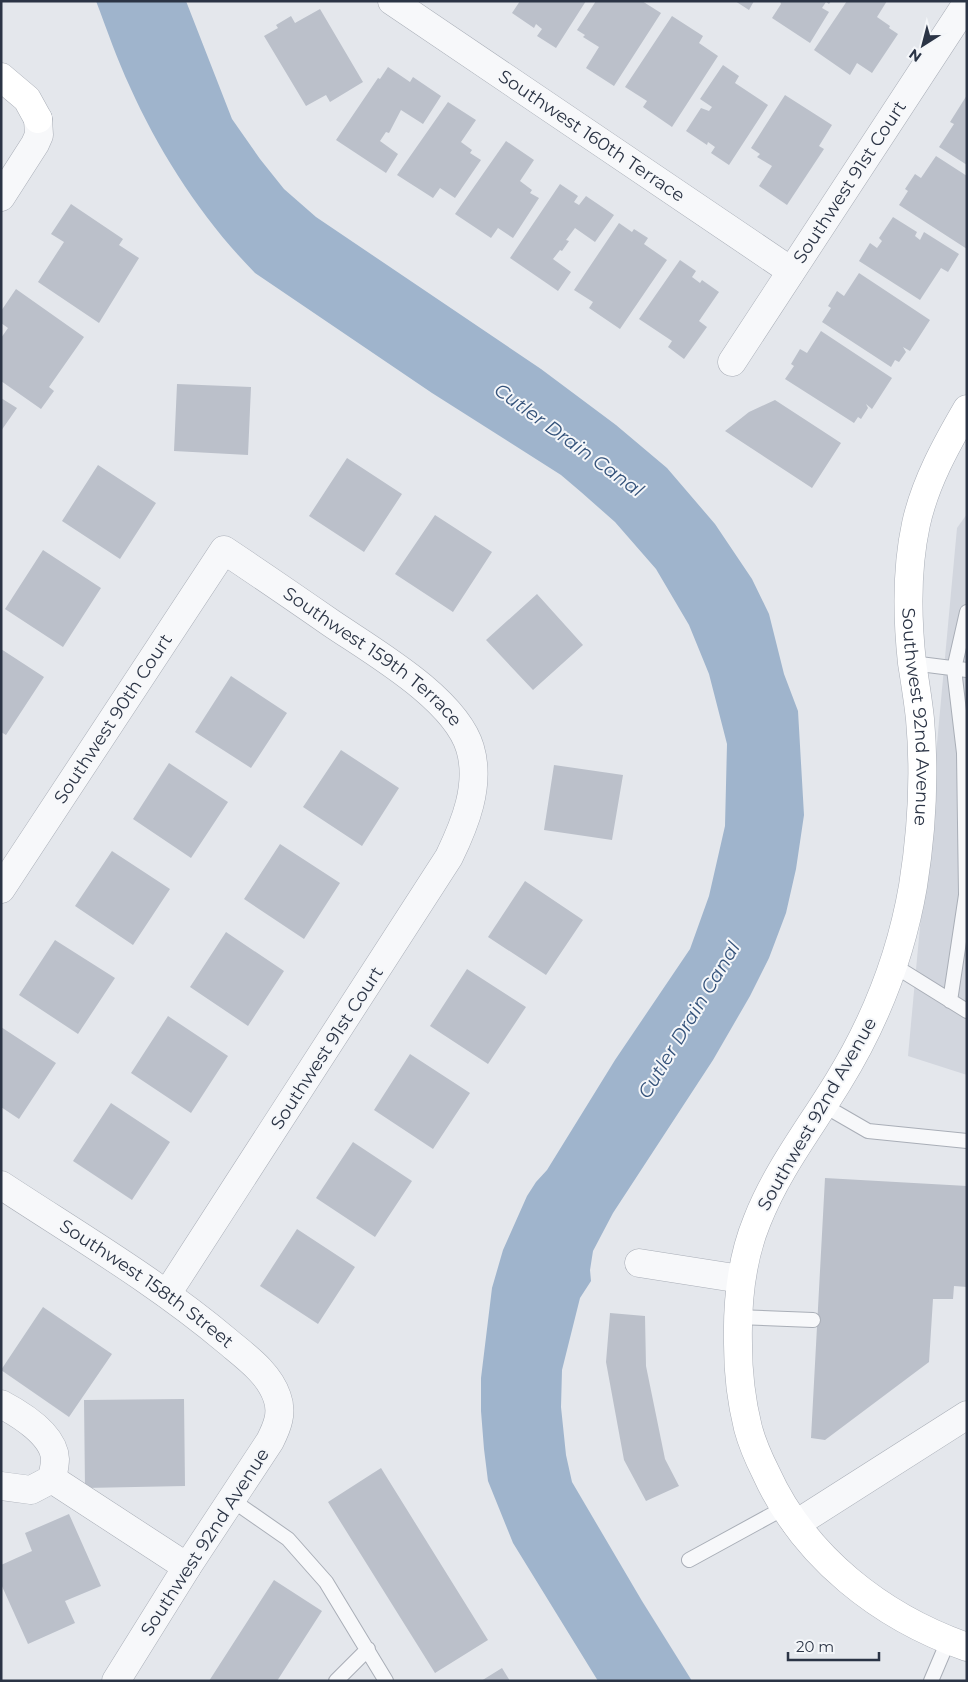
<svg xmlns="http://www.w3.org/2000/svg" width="968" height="1682" font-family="Montserrat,sans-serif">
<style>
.built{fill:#d2d6de}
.water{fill:#9fb4cc}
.building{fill:#bbc0ca}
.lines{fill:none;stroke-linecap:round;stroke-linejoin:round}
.lane-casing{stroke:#a9aeb7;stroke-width:16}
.street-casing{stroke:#a9aeb7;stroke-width:29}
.secondary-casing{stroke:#a9aeb7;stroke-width:29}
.lane{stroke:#f7f8fa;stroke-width:14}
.street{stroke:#f7f8fa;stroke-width:28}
.secondary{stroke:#fff;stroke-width:28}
.labels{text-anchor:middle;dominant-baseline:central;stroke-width:4;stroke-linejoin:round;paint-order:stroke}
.street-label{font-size:18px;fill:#2b3445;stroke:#f4f6f9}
.water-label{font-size:19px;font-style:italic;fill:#34527a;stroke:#f4f6f9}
</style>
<rect width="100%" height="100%" fill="#e4e7ec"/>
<path class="built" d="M967,514V1075L908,1056L957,528Z"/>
<path class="water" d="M96,1H186L232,119L260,159L284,189L316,217L541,369L616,425L667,468L715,524L752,579L769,614L784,674L798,711L804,815L796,869L786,913L769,958L750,996L713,1060L613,1213L593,1251L590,1270L591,1281L580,1298L562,1370L561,1407L566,1455L572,1482L642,1601L692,1681H598L513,1543L488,1481L484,1449L481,1411V1378L492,1288L503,1250L527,1196L536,1182L547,1170L615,1060L690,949L709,896L725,826L727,744L709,674L689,625L656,569L615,522L581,492L561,475L432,393L255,273C203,220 160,154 130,87C117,59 107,30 96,1Z"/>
<path class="building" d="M520,1H586L556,48L537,36L542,29L536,24L534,28L512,13Z
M596,1H642L661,13L614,86L586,68L599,47L583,37L585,35L577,30Z
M735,1H754L749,10Z
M780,1H831L829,4L826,2L822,8L829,12L810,43L772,18L781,4Z
M847,1H887L877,17L890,26L889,28L898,34L872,73L857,63L850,75L814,50Z
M320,9L363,82L330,102L326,95L306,106L264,36L278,28L276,25L291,16L295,23Z
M672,16L703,36L699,43L718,56L672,127L643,107L647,101L625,87Z
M723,65L739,76L735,83L768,105L729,165L711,153L715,147L708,142L707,145L686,131L701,108L709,111L712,107L700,99Z
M388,67L410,82L413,77L441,96L423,124L401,110L389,133L386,132L380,141L398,154L386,173L336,140L378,78L380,79Z
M785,95L832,125L819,146L824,149L787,205L759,186L772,166L757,157L760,154L751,148Z
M967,95V165L939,147L954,124L950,122Z
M448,102L476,120L461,142L472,150L470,153L481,160L455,198L440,188L433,198L397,175Z
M506,141L534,160L520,181L532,190L530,193L539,198L513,238L498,228L491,238L455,214Z
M936,156L967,176V249L899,205L908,191L905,189L915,174L921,178Z
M560,184L578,196L574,202L579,205L586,196L614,215L595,242L575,228L566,240L569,241L562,251L560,250L553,259L571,272L558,291L510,258Z
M71,204L123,239L119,245L139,258L99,323L38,282L64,242L51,234Z
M893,217L917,232L915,236L920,240L924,232L959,254L948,272L941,268L920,300L859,261L870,243L877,248L882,241L879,238Z
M619,223L632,232L634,229L648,238L644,244L667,260L620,329L589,308L593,302L574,290Z
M680,260L696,271L692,277L700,283L702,280L719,292L699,321L707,327L684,359L668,347L672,341L639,319Z
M859,273L930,320L910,351L903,347L906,352L899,362L895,360L891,367L822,322L831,308L828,306L837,291L844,296Z
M16,289L84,337L49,387L54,391L41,409L1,381V338L8,328L1,323V311Z
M821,331L892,378L872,409L866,404L868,408L861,419L858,417L854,423L785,379L794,366L791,364L800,349L807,353Z
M177,384L251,387L248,455L174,451Z
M1,398L17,408L1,431Z
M775,400L841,443L812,488L725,431L749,412Z
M347,458L402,494L364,552L309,516Z
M98,465L156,503L120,559L62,521Z
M435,515L492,552L453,612L395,574Z
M43,550L101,588L63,647L5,609Z
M537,594L583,645L533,690L486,640Z
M1,649L44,677L6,735L1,732Z
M231,676L287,713L251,768L195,732Z
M341,750L399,788L362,846L303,807Z
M169,763L228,802L191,858L133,819Z
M554,765L623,775L612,840L544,830Z
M280,844L340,883L304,939L244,899Z
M112,851L170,889L133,945L75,906Z
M525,881L583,920L546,975L488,937Z
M226,932L284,971L248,1026L190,987Z
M55,940L115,978L78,1034L19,995Z
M467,969L526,1007L488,1064L430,1026Z
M168,1016L228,1056L191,1113L131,1073Z
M1,1027L56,1063L19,1119L1,1107Z
M410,1054L470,1093L433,1149L374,1110Z
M111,1103L170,1142L132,1200L73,1161Z
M353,1142L412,1181L375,1237L316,1198Z
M825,1178L967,1186V1287L954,1286L953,1299H933L929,1362L825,1440L811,1438Z
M297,1229L355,1267L318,1324L260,1286Z
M43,1307L112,1354L69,1417L1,1370Z
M610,1313L645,1316L646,1366L665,1459L679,1486L646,1501L624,1460L606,1362Z
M184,1399L185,1486L85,1488L84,1400Z
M381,1468L488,1640L435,1673L328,1502Z
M69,1514L101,1586L65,1601L75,1623L28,1644L1,1584V1565L32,1551L25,1533Z
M274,1580L322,1611L277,1681H209Z
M502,1668L510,1681H481Z"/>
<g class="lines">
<g class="lane-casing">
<path id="lane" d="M912,663L967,670
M893,965L967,1011
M950,1001L966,895L964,753L954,669L967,612
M823,1105L868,1131L967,1141
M737,1317L813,1320
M232,1500L288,1539L326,1582L386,1681
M689,1560L784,1508
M336,1681L368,1649
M931,1681L948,1641"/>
</g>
<g class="street-casing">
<g id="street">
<path id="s1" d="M392,1L791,271"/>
<path d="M1,197L35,144L39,135L38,119"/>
<path id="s2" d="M732,362L967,3"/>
<path id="s3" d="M1,889L224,550C260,574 295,598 331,623C372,651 455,698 470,748C481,785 465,824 449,857L167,1294"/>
<path id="s4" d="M1,1185C77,1235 157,1282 227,1341C246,1357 269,1373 277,1397C283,1413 277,1427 270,1441L187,1567L116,1681"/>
<path d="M639,1263L741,1279"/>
<path d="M1,1404C20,1414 54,1435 55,1459C55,1466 53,1473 52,1479"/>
<path d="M52,1479L187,1567"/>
<path d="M1,1486L31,1490L52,1479"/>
<path d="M796,1524L967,1415"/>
</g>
</g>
<g class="secondary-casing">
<g id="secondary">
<path d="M1,77L27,99L38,119"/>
<path id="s5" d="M967,409C946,445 925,483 916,524C906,570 907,617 912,663C915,682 918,700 920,719C925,775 922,830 913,886C901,956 875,1022 838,1082C810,1128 777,1170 757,1221C741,1260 737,1302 738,1344C738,1373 741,1400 748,1428C752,1443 759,1459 766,1473C804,1557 881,1617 967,1647"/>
</g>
</g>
<use href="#lane" class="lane"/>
<use href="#street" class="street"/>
<use href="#secondary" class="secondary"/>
</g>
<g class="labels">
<g class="street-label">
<text stroke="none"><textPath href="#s1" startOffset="241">Southwest 160th Terrace</textPath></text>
<text stroke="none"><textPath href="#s2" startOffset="215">Southwest 91st Court</textPath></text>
<text stroke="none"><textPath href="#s3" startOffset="589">Southwest 159th Terrace</textPath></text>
<text stroke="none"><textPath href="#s5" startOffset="320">Southwest 92nd Avenue</textPath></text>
<text stroke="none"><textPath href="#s3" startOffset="204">Southwest 90th Court</textPath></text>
<text transform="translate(327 1048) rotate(-57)">Southwest 91st Court</text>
<text transform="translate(817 1114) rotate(-60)">Southwest 92nd Avenue</text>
<text stroke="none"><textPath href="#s4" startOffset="176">Southwest 158th Street</textPath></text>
<text transform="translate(205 1542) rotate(-57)">Southwest 92nd Avenue</text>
</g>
<g class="water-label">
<text transform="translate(569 440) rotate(36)">Cutler Drain Canal</text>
<text transform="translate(689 1020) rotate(-59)">Cutler Drain Canal</text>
</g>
</g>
<rect width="968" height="1682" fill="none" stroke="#2b3445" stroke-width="5"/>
<g transform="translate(923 45) rotate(216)" stroke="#f4f6f9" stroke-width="4" paint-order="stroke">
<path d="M0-4L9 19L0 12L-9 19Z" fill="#2b3445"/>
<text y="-8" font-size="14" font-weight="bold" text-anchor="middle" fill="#2b3445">N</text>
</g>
<path d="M788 1652v8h91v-8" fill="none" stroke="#2b3445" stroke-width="2.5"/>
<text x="796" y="1652" font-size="15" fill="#2b3445" stroke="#f4f6f9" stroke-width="4" paint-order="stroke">20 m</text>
</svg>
